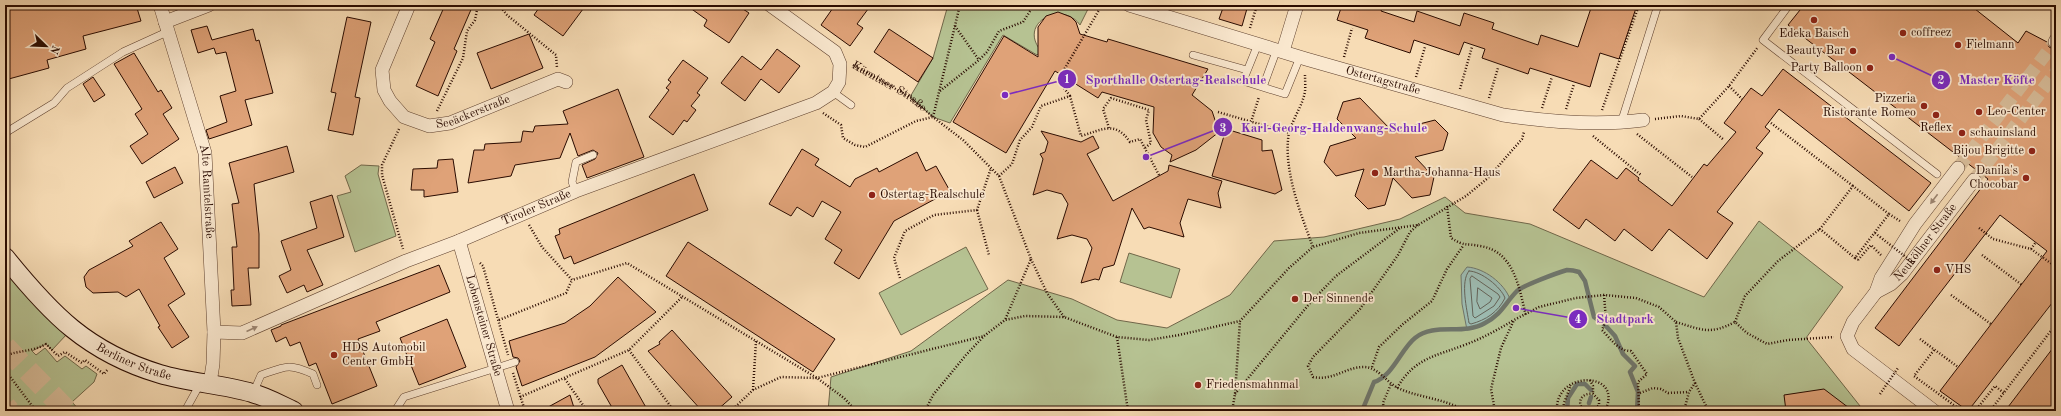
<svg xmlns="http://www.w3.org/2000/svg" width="2061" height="416" font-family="'Old Standard TT',serif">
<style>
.green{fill:#b6c292;stroke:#706649}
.water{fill:#9dbbb1;stroke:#6f756a}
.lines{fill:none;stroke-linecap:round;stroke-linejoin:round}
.shore{stroke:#646358;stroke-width:1}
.stream{stroke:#6f756a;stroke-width:4.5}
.building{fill:#dfa278;stroke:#2a0b00}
.minor-tunnel{stroke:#d8bd9a;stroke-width:13;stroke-dasharray:13 6;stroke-linecap:butt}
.motorway-tunnel{stroke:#d8bd9a;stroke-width:22;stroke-dasharray:22 11;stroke-linecap:butt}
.service-casing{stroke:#5d3f2d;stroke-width:8}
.minor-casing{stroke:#5d3f2d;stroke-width:14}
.secondary-casing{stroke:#2a0b00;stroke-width:20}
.path{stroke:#2a0b00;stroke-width:2.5;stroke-dasharray:1 2;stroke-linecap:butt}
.service{stroke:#fae8cf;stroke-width:7}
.minor{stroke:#fae8cf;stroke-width:13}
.secondary{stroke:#fae8cf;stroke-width:18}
.path-bridge{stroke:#2a0b00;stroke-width:2.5;stroke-dasharray:1 2;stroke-linecap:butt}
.oneway{fill:#9c8572}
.poi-dot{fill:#8f2418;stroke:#fae8cf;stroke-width:1.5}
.labels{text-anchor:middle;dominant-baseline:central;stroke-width:3.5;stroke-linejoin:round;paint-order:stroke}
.poi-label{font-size:12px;fill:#2a0b00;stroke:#fae8cf;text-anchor:start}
.street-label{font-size:12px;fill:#2a0b00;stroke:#fae8cf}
.leader{fill:none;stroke:#7b2cbf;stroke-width:1.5}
.callout-dot{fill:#7b2cbf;stroke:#fae8cf;stroke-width:1.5}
.mark-label{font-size:12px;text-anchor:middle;font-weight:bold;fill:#fff}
.callout-label{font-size:13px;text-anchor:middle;font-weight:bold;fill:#7b2cbf;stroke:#fae8cf;stroke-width:3.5;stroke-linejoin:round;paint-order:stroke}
</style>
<rect width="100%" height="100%" fill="#f7dcb5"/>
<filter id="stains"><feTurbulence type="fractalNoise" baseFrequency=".005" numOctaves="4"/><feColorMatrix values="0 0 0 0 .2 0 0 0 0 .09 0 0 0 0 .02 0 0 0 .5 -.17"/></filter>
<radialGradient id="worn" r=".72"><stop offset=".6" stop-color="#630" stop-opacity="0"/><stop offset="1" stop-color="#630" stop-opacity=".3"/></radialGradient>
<path class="green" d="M948,5H1090L1080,25C1063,0 1017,22 1041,51L1037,55L1003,35L950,123L933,117L910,97L933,58Z
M361,165L379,166L378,174L396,236L355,252L337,196L351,192L345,176Z
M1445,197L1465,213L1530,224L1704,297L1759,221L1843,287L1806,338L1864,411H828L831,377L911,351L1008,280L1072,299L1117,320L1167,328L1230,295L1274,241L1324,237L1400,219Z
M966,247L988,289L901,335L879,293Z
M1129,253L1180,269L1171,298L1120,282Z
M5,267L67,334L52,350L46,344L32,351L36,355L45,348L57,362L65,356L82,369L86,366L97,374L94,382L72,402L80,411H5Z"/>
<path class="water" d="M1467,267C1484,268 1504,283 1510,299C1498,317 1488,323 1467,330L1462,304L1461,275Z"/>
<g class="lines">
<path class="shore" d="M1469,271C1481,271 1501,287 1505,298C1498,312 1486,320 1471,324L1469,323C1467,310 1460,281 1469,271Z
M1472,276L1498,294L1500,297L1494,306L1475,318L1473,316L1470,279Z
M1478,288L1492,298L1490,302L1480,309L1477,302Z"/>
<path class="stream" d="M1589,403L1591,397
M1362,411L1374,382C1393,376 1401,349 1415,338C1435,322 1463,336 1485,323C1502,314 1505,303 1517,291C1524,285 1557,273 1567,270C1571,270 1576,271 1579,272L1585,281L1594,317L1605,325L1615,336L1623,354L1635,366L1630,372L1638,392L1637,411
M1567,411L1568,398L1577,384H1585L1591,390"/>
</g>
<path class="building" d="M5,5H136L141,21L83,36L86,49L47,60L49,68L5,80Z
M445,5H473L454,49L457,51L438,96L416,86L435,42L430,39Z
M541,5H586L563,36L534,15Z
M686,5H737L749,13L729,43L704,26L707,20Z
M835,5H871L857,24L863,28L850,46L821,25Z
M1224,5H1248L1242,26L1219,19Z
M1342,5H1383L1381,11L1414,22L1417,11L1460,26L1464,13L1494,23L1492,29L1538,45L1541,35L1578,47L1592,5H1637L1619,59L1600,53L1590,87L1530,68L1528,74L1482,58L1485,49L1464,42L1459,55L1414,40L1410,53L1365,38L1368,30L1337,20Z
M1804,5H1970L2018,43L2026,31L2047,42L2049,47L2056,50V298L1968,411L1940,391L2047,251L2000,215L1899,346L1875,328L1988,179L1788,25Z
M1058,12L1071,17L1076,22L1080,34L1107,42L1108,39L1208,69L1192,95L1212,111L1219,132L1196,150L1170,162L1172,155L1161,147L1153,133L1154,107L1102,92L1098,98L1055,71L1006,153L953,122L1004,36L1038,57V27L1046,16Z
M347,17L371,22L355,97L360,98L353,135L328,130L336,93L331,92Z
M207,26L212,40L253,29L256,41L259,40L273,93L245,100L252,125L209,139L206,130L227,122L220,96L236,91L226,52L216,54L214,48L198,53L191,30Z
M889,29L933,58L918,82L874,52Z
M529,34L543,68L491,89L477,53Z
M777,49L800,66L779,93L761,79L745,101L721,83L742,56L761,70Z
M134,53L158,92L161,90L172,108L163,114L179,139L142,164L130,146L148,134L135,114L142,109L114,64Z
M683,60L708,78L697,93L700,95L691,106L696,110L687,122L684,120L673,135L649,117L669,90L666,88L671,82L668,80Z
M1783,69L1931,183L1909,211L1779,109L1765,127L1770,131L1756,148L1763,153L1717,212L1733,223L1707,259L1669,229L1652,251L1624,229L1615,241L1586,219L1579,229L1553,210L1591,160L1617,179L1626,168L1639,178L1638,180L1672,206L1704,164L1707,166L1736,132L1724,123L1751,88L1762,96Z
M93,77L105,95L94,102L83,84Z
M618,89L644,157L587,178L582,165L595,159L598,153L593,150L578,156L570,133L560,158L515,165L511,176L468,183L474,150H484L485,144L521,142L523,131L533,132L535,126L568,124L563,111Z
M1360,98L1392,131L1435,120L1448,133L1443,150L1415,157L1434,177L1430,195L1412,198L1393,178L1385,205L1368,209L1355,196L1364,169L1336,176L1324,162L1330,146L1356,138L1337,119L1343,102Z
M1226,129L1262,140V151L1272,150L1282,190L1275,194L1212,176Z
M1041,131L1081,142L1093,136L1099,148L1087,154L1113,201L1168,171L1169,165L1222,181L1218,193L1221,208L1188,199L1180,223L1184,237L1149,227L1144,229L1132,208L1114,265L1103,268L1099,280L1095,279L1081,283L1092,248L1087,239L1072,235L1057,239L1068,204L1062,194L1047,190L1033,195L1043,159L1040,154L1045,152L1048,142Z
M287,146L294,172L254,184L259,234V268H248L251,305L232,306L231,290H234L232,247H237L232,204L239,203L229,163Z
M802,149L819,159L815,165L850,187L855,179L877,168L879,172L917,152L926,171L936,166L950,191L894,221L859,279L834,263L842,250L825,239L841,212L822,201L813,217L797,207L791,216L769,204Z
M453,159L458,192L424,197V190H411L413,169L437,168L438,160Z
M175,167L183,183L154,198L146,182Z
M694,174L708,210L574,264L571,256L564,259L555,236L560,234L559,229Z
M332,195L344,237L307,250L323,285L307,292L304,285L287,293L279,276L291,270L281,241L317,228L310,202Z
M161,222L178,249L164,258L185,294L168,305L189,337L172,348L158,327L160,326L139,289L126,297L118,292L93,293L86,287L84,277L89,270L133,246L129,241Z
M688,242L835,339L813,372L666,276Z
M439,265L450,292L376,322L380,331L358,339L377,386L332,404L316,363L309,366L300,342L290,346L286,337L276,342L271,330L281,326V325Z
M618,277L656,312L595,357L522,386L516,367L520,361L518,358L513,357L509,341L565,323L590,306Z
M447,319L466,367L419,385L400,338Z
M672,330L732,397L716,411H702L648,351L660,344L659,342Z
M2056,344V411H2005Z
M622,365L648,411H614L598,383V379Z
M1824,389L1853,411H1786L1784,395Z
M570,395L575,411H541Z"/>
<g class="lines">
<path class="minor-tunnel" d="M1958,168L2055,42
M1974,180L2056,72"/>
<path class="motorway-tunnel" d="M5,347L67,411
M5,406L9,411"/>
<g class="service-casing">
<path id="service" d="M1789,5L1763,40L1937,174
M1258,44L1243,81L1285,94L1300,57
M1193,55L1247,70
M1263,87L1277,49
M833,92L851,105
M1621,123L1658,5
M5,133L54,103L67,88L123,52L167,32
M576,191L572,182L576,162L593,155
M253,393L261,375C286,366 289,363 313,374L317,385
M185,411L200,384
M395,411L404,397L515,362"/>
</g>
<g class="minor-casing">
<g id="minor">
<path id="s2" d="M160,5L205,153L214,332L213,364L210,383"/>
<path id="s3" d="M409,5L382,70L384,90L390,101L404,117L429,126L450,123L558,79L566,82"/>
<path id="s4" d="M1129,5L1306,59L1503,115C1549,122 1597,126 1643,120"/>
<path d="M165,22L209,5"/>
<path d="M2055,42L2056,40"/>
<path d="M1283,51L1297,5"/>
<path id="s5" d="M459,241L508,411"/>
<path id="s6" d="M1876,292L1891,284L1902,274L1974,180"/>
<path id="s7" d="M214,332L242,333L406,261L459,241L576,191L816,103L833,92L839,82L840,64L835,52L770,5"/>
<path d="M1934,411L1853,349L1847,336L1853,322L1876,292L1881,278L1915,224L1958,168"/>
</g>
</g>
<g class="secondary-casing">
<g id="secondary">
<path id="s8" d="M5,257C51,314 87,352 160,374C190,383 222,384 252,393C267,397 281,405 294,411"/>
</g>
</g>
<g class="path">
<path d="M499,5L507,15L556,55L557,68"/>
<path d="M960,5L933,117L963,140L999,176L1031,259L1005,320"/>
<path d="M955,26L979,60"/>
<path d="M1250,28L1257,5"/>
<path d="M1344,57L1352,28"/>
<path id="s1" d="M853,65L910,97L932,116"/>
<path d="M1305,75C1305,81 1306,90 1304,96C1300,111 1289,124 1288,140C1285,174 1301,215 1313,247"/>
<path d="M1416,77L1425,47"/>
<path d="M1729,86L1742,99"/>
<path d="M1460,89L1472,47"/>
<path d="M940,91L979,60L987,52L999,31L1023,22L1034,5"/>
<path d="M1070,96L1058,80L1102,5"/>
<path d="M1489,98L1498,68"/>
<path d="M1542,108L1552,77"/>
<path d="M1566,109L1574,84"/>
<path d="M1602,110L1639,5"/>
<path d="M437,111L463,58L467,31L475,20L478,5"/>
<path d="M1218,112L1290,133"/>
<path d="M823,113L841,125L843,138L855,145L865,147L916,121L933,117"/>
<path d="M1655,119L1681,116L1699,119L1729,86L1758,47"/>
<path d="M1699,119L1724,140"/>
<path d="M1251,122L1259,97"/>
<path d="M1771,123L1853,186"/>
<path d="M1109,128L1103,109L1111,98L1149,110L1146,120L1151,143L1145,148"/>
<path d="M399,129L382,165V175L403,249"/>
<path d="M1637,134L1692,177"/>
<path d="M1593,136L1641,175"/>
<path d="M999,176L1012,164L1020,140L1032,127L1041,106L1070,96L1081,136C1102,130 1115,120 1130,142L1140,139L1159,175"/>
<path d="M1447,206L1451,238C1466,247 1465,243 1480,246C1514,251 1519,287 1526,316"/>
<path d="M977,210L989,255"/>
<path d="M1889,214L1900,221"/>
<path d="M529,225L542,247L572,280L627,263L817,378L844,398L856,411"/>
<path d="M1418,225L1410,232L1398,255L1360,309L1313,357L1308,366L1313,377C1334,381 1345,367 1364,367C1378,367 1386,382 1398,388C1419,398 1444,398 1465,411"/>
<path d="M1979,228L1993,239L2031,249L2056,267"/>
<path d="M1875,233L1880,237"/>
<path d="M2031,249L2036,242"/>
<path d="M1982,255L2022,285"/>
<path d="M1855,258L1820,229L1853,186L1889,214L1855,258L1858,260"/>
<path d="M1031,259L1047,293L1064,317"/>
<path d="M1858,260L1871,245L1881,255"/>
<path d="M480,263L483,266L508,355"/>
<path d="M900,278L894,258L905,231L934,215L977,210L991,168"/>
<path d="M1604,295L1606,320L1602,330C1611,339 1618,351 1631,351L1647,374L1638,382L1639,411"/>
<path d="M1951,295L1991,324"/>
<path d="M499,320L566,293L572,280"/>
<path d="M1676,322C1702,330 1710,335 1735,322L1747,333L1767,344L1788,340L1834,337"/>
<path d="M1735,322L1745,296L1778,261L1820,229"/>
<path d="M1117,337L1128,411"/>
<path d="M1920,339L1958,367"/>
<path d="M629,350L674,411"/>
<path d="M1934,350L1914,376L1962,411"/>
<path d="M5,356C19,350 32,352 46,344L58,356L65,352L82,363L85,360L104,374L108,369"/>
<path d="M1372,367L1379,347L1403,324L1432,301L1447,269L1463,246"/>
<path d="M5,370L36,411"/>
<path d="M513,373L525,411"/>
<path d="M565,379L587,411"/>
<path d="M1590,380L1593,386V394"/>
<path d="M1695,383L1707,408L1711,411"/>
<path d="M1397,388C1415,357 1437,356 1467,344C1483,338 1499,329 1514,320"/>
<path d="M753,390L756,341"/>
<path d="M1640,393L1653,388L1661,389L1668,393L1689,392"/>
<path d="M1235,394L1310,303L1336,276L1400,228"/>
<path d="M520,397L629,350L683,296"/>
<path d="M731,411L753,390L781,377L817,378L984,336"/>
<path d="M925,411L933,395L966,355L984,336L1005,320L1025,316L1064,317L1117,337L1149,340L1179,335L1240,321L1289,268L1313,247L1359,233L1418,225L1466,196L1488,178L1522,139L1524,132"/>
<path d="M1232,411L1235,394L1240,321"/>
<path d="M1384,411L1383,403L1391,384"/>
<path d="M1495,411L1491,389L1501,348L1514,320L1539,307L1576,298L1604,295L1636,298L1659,307L1676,322L1678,338L1695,383L1689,392L1684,411"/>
<path d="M1557,411C1554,370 1625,370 1605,411"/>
<path d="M1563,411L1564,403L1571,385"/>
<path d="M1585,411C1575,403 1582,392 1593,394L1599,400V405L1593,411"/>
<path d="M1975,411L1995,386L2004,393"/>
<path d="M1990,411L2056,324"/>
</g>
<use href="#service" class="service"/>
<use href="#minor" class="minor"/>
<use href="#secondary" class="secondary"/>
<path class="path-bridge" d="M1880,237L1915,264
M1880,394L1898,368"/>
</g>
<defs><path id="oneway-solid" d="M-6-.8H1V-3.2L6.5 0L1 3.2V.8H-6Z"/></defs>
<g class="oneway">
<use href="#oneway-solid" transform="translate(1934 199) rotate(127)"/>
<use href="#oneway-solid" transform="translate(252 329) rotate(-24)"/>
</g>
<g class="poi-dot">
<circle cx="1814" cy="20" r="4"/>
<circle cx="1903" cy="33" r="4"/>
<circle cx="1958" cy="45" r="4"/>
<circle cx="1853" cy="51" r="4"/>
<circle cx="1870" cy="68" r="4"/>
<circle cx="1924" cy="106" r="4"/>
<circle cx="1979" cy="112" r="4"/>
<circle cx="1936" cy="115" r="4"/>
<circle cx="1962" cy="133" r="4"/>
<circle cx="2032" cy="151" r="4"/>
<circle cx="1375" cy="173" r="4"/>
<circle cx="2026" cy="178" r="4"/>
<circle cx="872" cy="195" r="4"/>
<circle cx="1937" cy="270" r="4"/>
<circle cx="1295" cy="299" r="4"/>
<circle cx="334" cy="355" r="4"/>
<circle cx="1198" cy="385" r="4"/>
</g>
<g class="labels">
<g class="poi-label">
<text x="1911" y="33">coffreez</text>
<text x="1814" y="34" text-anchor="middle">Edeka Baisch</text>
<text x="1966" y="45">Fielmann</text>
<text x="1845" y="51" text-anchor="end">Beauty Bar</text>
<text x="1862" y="68" text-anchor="end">Party Balloon</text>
<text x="1916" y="99" text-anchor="end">Pizzeria<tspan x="1916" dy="14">Ristorante Romeo</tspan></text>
<text x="1987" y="112">Leo-Center</text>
<text x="1936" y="128" text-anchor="middle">Reflex</text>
<text x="1970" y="133">schauinsland</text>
<text x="2024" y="151" text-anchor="end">Bijou Brigitte</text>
<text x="2018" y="171" text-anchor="end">Danila's<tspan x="2018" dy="14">Chocobar</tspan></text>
<text x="1383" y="173">Martha-Johanna-Haus</text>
<text x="880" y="195">Ostertag-Realschule</text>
<text x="1945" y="270">VHS</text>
<text x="1303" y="299">Der Sinnende</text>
<text x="342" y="348">HDS Automobil<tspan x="342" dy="14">Center GmbH</tspan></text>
<text x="1206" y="385">Friedensmahnmal</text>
</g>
<g class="street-label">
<text stroke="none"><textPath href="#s4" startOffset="265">Ostertagstraße</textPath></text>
<text stroke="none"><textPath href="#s1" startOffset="42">Kärntner Straße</textPath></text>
<text stroke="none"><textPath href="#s3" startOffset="197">Seeäckerstraße</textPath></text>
<text stroke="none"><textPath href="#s2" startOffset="193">Alte Ramtelstraße</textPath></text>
<text stroke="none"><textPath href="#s7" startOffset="348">Tiroler Straße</textPath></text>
<text stroke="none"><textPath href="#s6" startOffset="71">Neuköllner Straße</textPath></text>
<text stroke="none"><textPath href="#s5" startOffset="88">Lobensteiner Straße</textPath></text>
<text stroke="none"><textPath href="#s8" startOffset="169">Berliner Straße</textPath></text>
</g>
</g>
<path class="leader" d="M1005 95L1067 79M1892 57L1941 80M1146 157L1223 127M1516 308L1578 319"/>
<g class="callout-dot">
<circle cx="1005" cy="95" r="4"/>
<circle cx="1892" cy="57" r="4"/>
<circle cx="1146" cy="157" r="4"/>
<circle cx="1516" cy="308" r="4"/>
<circle cx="1067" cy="79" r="10"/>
<circle cx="1941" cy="80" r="10"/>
<circle cx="1223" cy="127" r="10"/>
<circle cx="1578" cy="319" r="10"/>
</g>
<g class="mark-label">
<text x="1067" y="83">1</text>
<text x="1941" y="84">2</text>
<text x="1223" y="132">3</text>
<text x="1578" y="323">4</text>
</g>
<g class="callout-label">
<text x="1176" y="84">Sporthalle Ostertag-Realschule</text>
<text x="1997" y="84">Master Köfte</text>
<text x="1334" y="132">Karl-Georg-Haldenwang-Schule</text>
<text x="1625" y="323">Stadtpark</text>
</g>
<rect width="2061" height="416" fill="none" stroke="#f7dcb5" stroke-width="20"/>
<rect x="6" y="6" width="2049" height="404" fill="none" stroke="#2a0b00" stroke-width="2"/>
<rect x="10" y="10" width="2041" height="396" fill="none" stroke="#2a0b00"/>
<g transform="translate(46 46) rotate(113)" stroke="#fae8cf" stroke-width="3" paint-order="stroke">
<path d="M0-3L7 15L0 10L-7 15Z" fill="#2a0b00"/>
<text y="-6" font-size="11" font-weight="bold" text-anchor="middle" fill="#2a0b00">N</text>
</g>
<rect width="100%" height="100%" filter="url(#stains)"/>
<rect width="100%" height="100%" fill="url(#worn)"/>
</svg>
